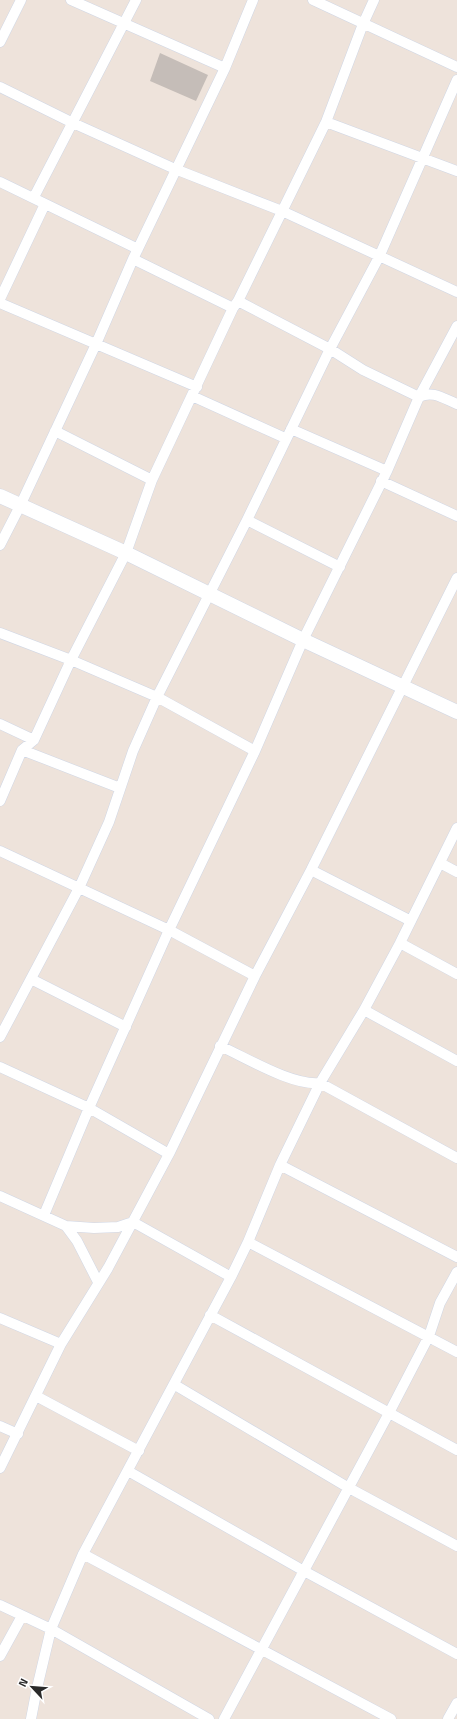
<svg xmlns="http://www.w3.org/2000/svg" width="457" height="1719" font-family="'Titillium Web',sans-serif">
<style>
.building{fill:#c5bdb8}
.lines{fill:none;stroke-linecap:round;stroke-linejoin:round}
.street-casing{stroke:#d0d7e5;stroke-width:11}
.secondary-casing{stroke:#d0d7e5;stroke-width:15}
.street{stroke:#fff;stroke-width:10}
.secondary{stroke:#fff;stroke-width:14}
</style>
<rect width="100%" height="100%" fill="#eee3db"/>
<path class="building" d="M160,53L208,75L196,101L150,81Z"/>
<g class="lines">
<g class="street-casing">
<path id="street" d="M71,0L225,68
M313,0L457,67
M0,42L21,0
M0,87L73,123L175,169L282,211L457,292
M326,122L457,171
M0,182L138,249
M34,197L136,0
M133,259L233,308
M0,299L45,204
M238,301L330,349L363,370L419,397C433,390 444,399 457,404
M0,303L197,387
M192,396L285,438
M291,429L387,471
M55,431L152,480
M381,481L457,516
M247,520L340,567
M0,545L20,506L96,344L133,259L225,68L253,0
M0,633L71,660L157,697L255,751
M0,724L34,740
M22,750L120,788
M0,801L22,750L34,740L71,660L126,553L152,480L233,308L238,301L326,122L363,24L374,0
M0,851L169,930L255,976
M440,863L457,872
M311,870L411,921
M400,943L457,974
M31,979L126,1027
M364,1010L457,1061
M0,1037L79,888L109,822L133,751L157,697L247,520L330,349L379,257L457,80
M220,1046C247,1058 292,1086 320,1083L457,1158
M0,1067L89,1108L169,1154
M280,1165L457,1257
M0,1196L66,1226L94,1228L118,1227L133,1222L231,1277
M44,1215L89,1108L169,930L255,751L303,640L387,471L419,397L457,326
M66,1226L77,1241L98,1282
M248,1242L457,1352
M210,1315L457,1450
M0,1318L61,1344
M175,1385L349,1488L457,1546
M36,1396L139,1451
M0,1426L18,1434
M0,1468L61,1344L108,1268L169,1154L255,976L311,870L457,578
M128,1471L304,1571L457,1654
M83,1554L391,1719
M0,1605L51,1629L209,1719
M0,1656L22,1616
M31,1719L37,1688L51,1629L83,1554L231,1277L248,1242L280,1165L320,1083L364,1010L400,943L457,828
M224,1719L389,1413L429,1336L440,1303L457,1272
M448,1719L457,1703"/>
</g>
<g class="secondary-casing">
<path id="secondary" d="M0,496L126,553L303,640L457,712"/>
</g>
<use href="#street" class="street"/>
<use href="#secondary" class="secondary"/>
</g>
<g transform="translate(32 1687) rotate(296)" stroke="#ffffff" stroke-width="3" paint-order="stroke">
<path d="M0-3L7 15L0 10L-7 15Z" fill="#2a2a2a"/>
<text y="-6" font-size="11" font-weight="bold" text-anchor="middle" fill="#2a2a2a">N</text>
</g>
</svg>
